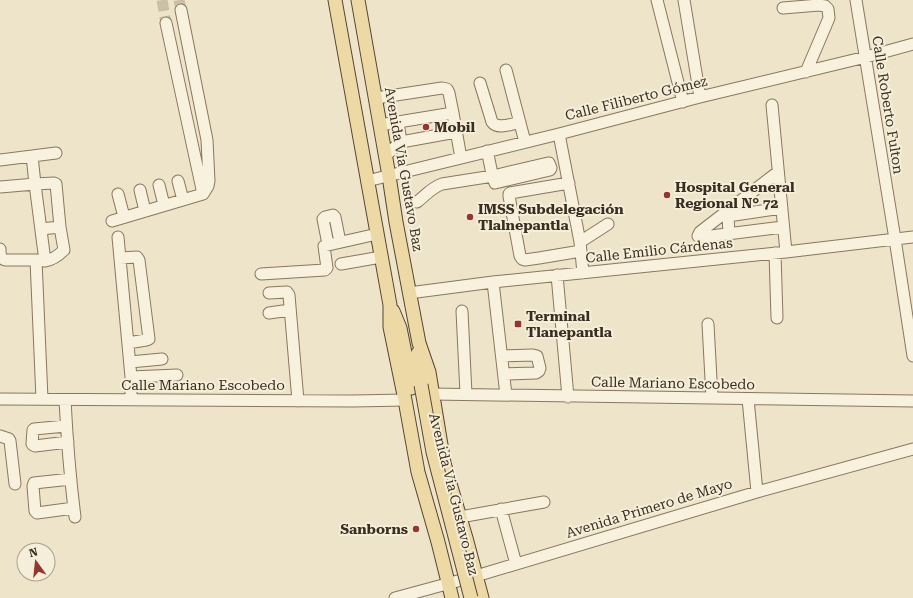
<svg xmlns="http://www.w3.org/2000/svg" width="913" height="598" font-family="'Roboto Serif',serif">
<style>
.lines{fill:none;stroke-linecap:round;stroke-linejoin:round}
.minor-tunnel{stroke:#c9c0a8;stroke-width:11;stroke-dasharray:11 5.5;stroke-linecap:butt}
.minor-casing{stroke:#89775f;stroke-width:13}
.major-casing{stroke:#574533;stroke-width:15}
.minor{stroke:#f8f1dd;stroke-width:11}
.major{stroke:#edd9a5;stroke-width:13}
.major-bridge-casing{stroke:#574533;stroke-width:15;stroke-linecap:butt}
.major-bridge{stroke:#edd9a5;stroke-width:13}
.poi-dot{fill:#953432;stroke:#f5eed9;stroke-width:1.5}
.labels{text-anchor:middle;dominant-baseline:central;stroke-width:4;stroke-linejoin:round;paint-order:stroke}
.street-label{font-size:14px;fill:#3a2e22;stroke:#f5eed9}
.poi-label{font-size:14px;font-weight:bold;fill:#3a2e22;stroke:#f5eed9;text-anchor:start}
</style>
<rect width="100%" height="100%" fill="#ede4ca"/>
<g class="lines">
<path class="minor-tunnel" d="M162,0L166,23
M179,0L181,10"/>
<g class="minor-casing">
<path id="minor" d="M657,0L683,102
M684,0L700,97
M856,0L895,239L913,356
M783,8L819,5L825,6L828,9L829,18L806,72
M166,23L203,194
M506,70L525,142
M480,83L492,122C498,130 511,124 520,122
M376,98L442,88L447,89L449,93L453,113L461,158
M772,105L786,252
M398,122L401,142
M380,125L453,113
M559,134L580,242L583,273
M386,155L401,142L456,132
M32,156L35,184L54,183L56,184L60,227
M0,160L56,153
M778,172L700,232L698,236L703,237L783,227
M178,181L183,200
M367,181L559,134L700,97L866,57L913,44
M569,183L510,193L509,194V196L520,256L522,259L525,260L539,258L581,251
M159,185L164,205
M0,187L35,184L45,261L36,260H5C0,258 0,254 0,249
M140,190L145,211
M118,194L124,217
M417,202C426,195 431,188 442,184L493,176L548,163H549L551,168L550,170L495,183C491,174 490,161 487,151
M112,221L203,194L208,186L209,181L207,140L181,10
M41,229L60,227L64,250C59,255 52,260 45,261
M729,234L728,216L782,208
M118,237L131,377V399
M580,242L608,224
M328,244L323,219L325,217L333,215L335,217L340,242
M775,253L777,318
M120,258L137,257L139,260L149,339L146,340L128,343
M36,260L42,399
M341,264L381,257
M261,274L325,270L327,268L324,246L377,234
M557,275L568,397
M493,282L506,395
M269,293L287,292L289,295L298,401
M409,293L493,282L786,252L913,237
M462,311L466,394
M269,313L290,310
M708,324L712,398
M502,356L533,355L537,356L540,368L539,371L536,373L504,374
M130,362L162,359
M131,377L177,375
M432,394L913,401
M0,399L353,401L405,400
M748,399L757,492
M65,400C67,439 70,478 75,517
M66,426L34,429L33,430L32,444L33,445L35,446L68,442
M0,436L9,439L10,441L15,484
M71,479L34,483L33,486L35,511L37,513L74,508
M501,509L516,564
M460,517L544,502
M395,598L476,576L757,492L913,449"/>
</g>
<g class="major-casing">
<path id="major" d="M335,0L390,305V327L405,400L418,472L438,542L452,598
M358,0L389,176L396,222L419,343L429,372L444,463L466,538L482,598
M393,311L400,328L412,388
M418,353V364L421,385"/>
</g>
<use href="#minor" class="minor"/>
<use href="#major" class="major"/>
<g class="major-bridge-casing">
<path id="major-bridge" d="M421,385L433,452L471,598"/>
</g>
<use href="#major-bridge" class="major-bridge"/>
</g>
<g class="poi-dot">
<circle cx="426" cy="127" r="4"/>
<circle cx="667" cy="195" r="4"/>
<circle cx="470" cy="217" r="4"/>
<rect x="514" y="320" width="8" height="8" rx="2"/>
<circle cx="416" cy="529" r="4"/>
</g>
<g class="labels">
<g class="street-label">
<text transform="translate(636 98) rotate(-14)">Calle Filiberto Gómez</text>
<text transform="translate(888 105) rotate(81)">Calle Roberto Fulton</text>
<text transform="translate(404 169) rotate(80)">Avenida Via Gustavo Baz</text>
<text transform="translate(659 250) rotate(-6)">Calle Emilio Cárdenas</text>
<text transform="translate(673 383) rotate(1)">Calle Mariano Escobedo</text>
<text x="203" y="385">Calle Mariano Escobedo</text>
<text transform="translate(454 494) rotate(76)">Avenida Via Gustavo Baz</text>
<text transform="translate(649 508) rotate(-17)">Avenida Primero de Mayo</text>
</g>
<g class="poi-label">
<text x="434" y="127">Mobil</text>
<text x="675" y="187">Hospital General<tspan x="675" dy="16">Regional N° 72</tspan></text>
<text x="478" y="209">IMSS Subdelegación<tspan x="478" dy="16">Tlalnepantla</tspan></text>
<text x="526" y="316">Terminal<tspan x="526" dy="16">Tlanepantla</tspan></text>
<text x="408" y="529" text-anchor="end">Sanborns</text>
</g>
</g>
<g transform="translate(36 562) rotate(345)"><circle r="19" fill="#f5eed9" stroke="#aaa190"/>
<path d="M0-3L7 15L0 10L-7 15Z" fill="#953432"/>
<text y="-6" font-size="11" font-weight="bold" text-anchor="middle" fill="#3a2e22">N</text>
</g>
</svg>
